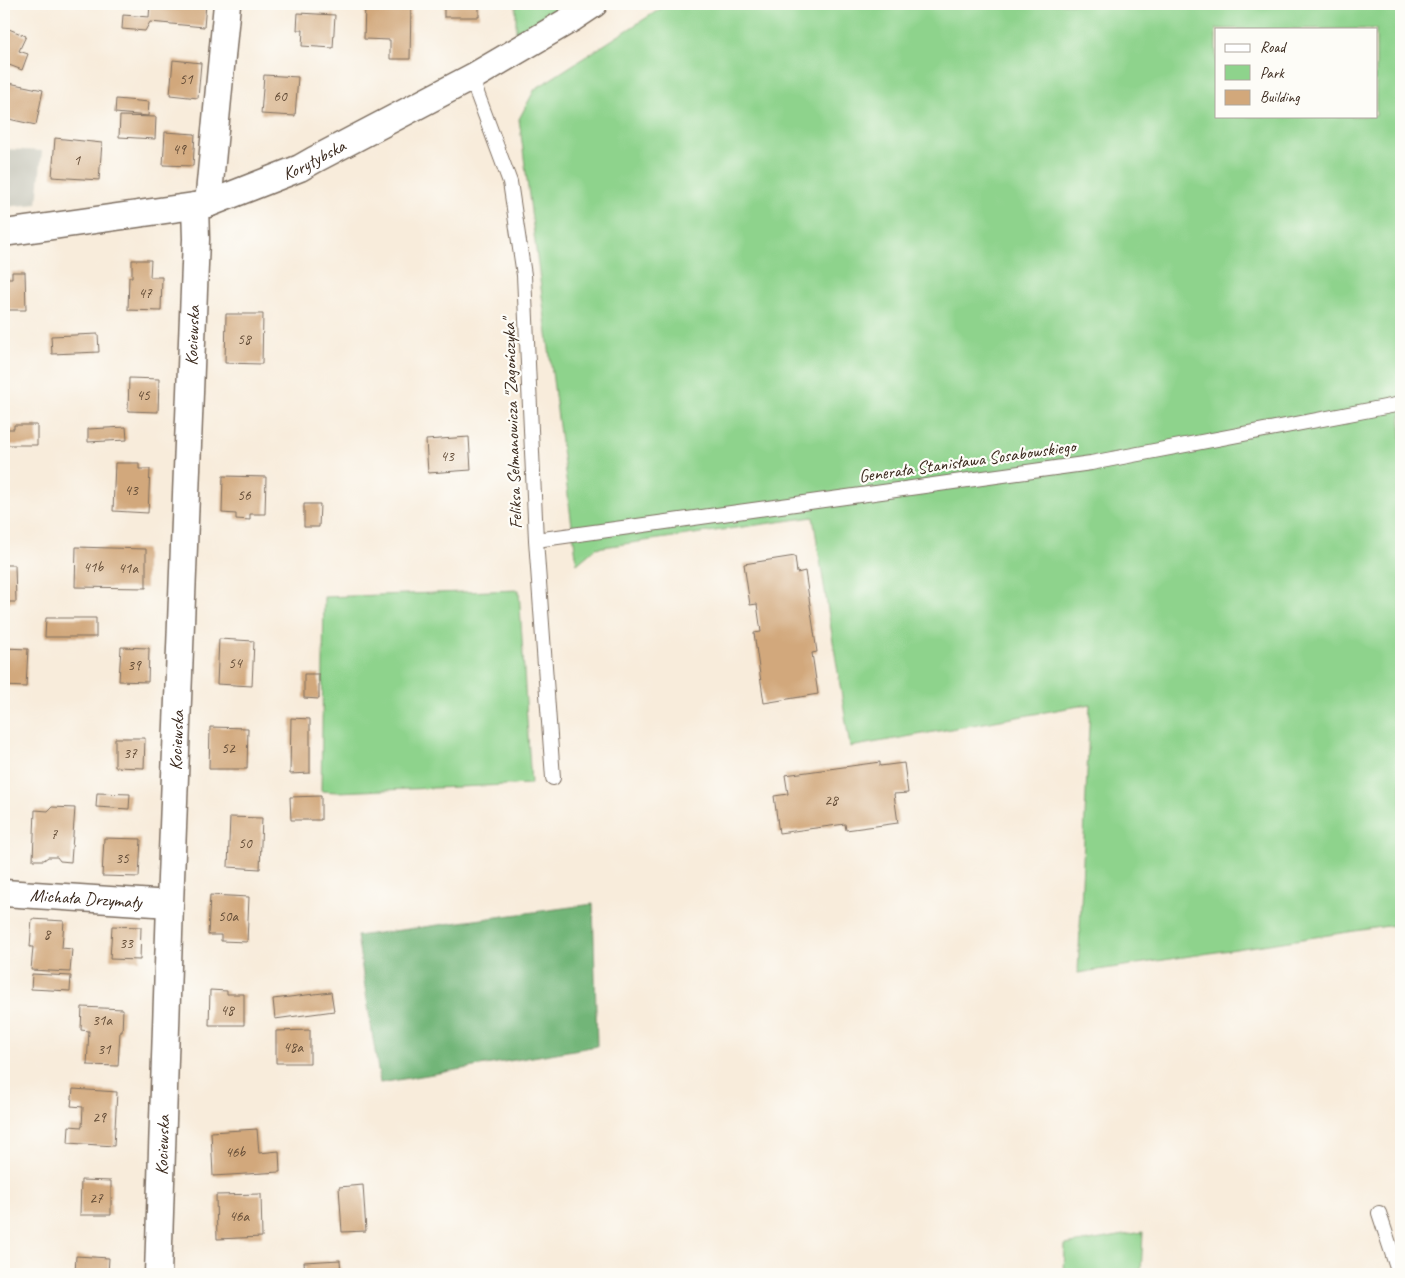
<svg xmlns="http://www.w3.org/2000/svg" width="1405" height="1278" font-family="Caveat,sans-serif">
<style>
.industrial{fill:#c5c5b8}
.green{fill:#8ed38c;stroke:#647e55;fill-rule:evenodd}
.forest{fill:#72b578;stroke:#56704b}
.building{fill:#d2a87b}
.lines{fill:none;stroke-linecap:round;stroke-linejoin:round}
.lane-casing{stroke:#7d6e60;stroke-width:16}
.street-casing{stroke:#7d6e60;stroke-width:29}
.lane{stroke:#fff;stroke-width:14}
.street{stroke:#fff;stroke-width:26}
.labels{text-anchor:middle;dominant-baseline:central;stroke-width:4.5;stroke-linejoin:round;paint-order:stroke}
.number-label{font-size:15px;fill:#614a35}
.street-label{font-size:18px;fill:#3b2a1e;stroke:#fdfcf7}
</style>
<rect width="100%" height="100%" fill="#fdfcf7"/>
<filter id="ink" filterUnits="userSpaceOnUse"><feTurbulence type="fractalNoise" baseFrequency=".02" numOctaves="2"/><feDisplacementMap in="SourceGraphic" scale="10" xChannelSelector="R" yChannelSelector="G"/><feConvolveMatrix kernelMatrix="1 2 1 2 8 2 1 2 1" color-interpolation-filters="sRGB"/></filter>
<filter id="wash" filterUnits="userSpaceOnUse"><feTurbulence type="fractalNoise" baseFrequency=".0096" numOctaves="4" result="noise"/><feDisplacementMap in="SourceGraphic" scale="20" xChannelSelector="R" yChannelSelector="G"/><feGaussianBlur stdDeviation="1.12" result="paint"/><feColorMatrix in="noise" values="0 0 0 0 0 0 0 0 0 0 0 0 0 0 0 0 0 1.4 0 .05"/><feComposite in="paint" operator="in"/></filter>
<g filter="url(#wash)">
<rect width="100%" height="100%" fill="#f8ecdb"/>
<path class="industrial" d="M4,149L42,151L37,204L4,207Z"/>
<path class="green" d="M516,4H564L516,35Z
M668,4H1401V924L1078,973L1090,704L850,747L813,517L596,548L577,564L519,119L535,89ZM1216,29H1376V116H1216Z
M519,590L531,784L337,792L321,791L324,597Z
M1143,1232L1141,1274H1064L1065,1245Z"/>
<path class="forest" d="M593,904L597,1046L380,1083L357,936Z"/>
<g id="blocks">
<path class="building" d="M150,4H206L204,27L150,22L145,31L122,29L123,15L149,17Z
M365,4H411L410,59H390V40L364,39Z
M444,4H479V17H444Z
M298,13L335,15L333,48L302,46L303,30H297Z
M4,27L26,36L19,51L28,54L22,70L4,63Z
M173,60L201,63L198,98L170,95Z
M264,75L298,77L295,116L261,114Z
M4,82L43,90L36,125L4,118Z
M116,99L149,102L148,116L115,113Z
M120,116L156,117L155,139L119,137Z
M165,132L195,134L193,166L163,165Z
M55,138L102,143L99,180L52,177Z
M132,260H151L150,277H162L161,311L128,310L129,277H132Z
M12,272H25L26,310H4V278H12Z
M226,314H263L262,364L225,363Z
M98,334L99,352L52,354L51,336Z
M129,378L159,379L158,412L128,411Z
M14,425H37V445H4V429H14Z
M126,427L127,440L88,442V429Z
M469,437L471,470L428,473L426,440Z
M115,463H139V469H150L148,513L113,511Z
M223,476L266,477L265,514H250V520L236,519V514L222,513Z
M304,504H320L319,527H304Z
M76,547L146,549V588L75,587Z
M795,556L797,573L805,571L817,652L812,653L818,694L764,703L754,633L761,632L757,604L750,605L744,564Z
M4,565H15L16,602H4Z
M46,618H96V637H45Z
M219,639L254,641L252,686L217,684Z
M121,647L149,648L148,682L119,681Z
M4,648L28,649L26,687L4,686Z
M304,674H319V699L304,698Z
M291,718L310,719V773L290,774Z
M210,727L248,728L247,769H209Z
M115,738H145L144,768L115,767Z
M880,762V766L904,763L908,793L894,794L898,823L846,830L845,824L779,833L774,796L788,794L785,775Z
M97,793L130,794L129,809L96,807Z
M321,796V820H291L290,797Z
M52,807L75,808L71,862L60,861L57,857H48L44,860H33L35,810L48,811Z
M230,817L262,818L260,869L228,867Z
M104,838L141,839L139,877L102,876Z
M210,895L249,897L247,942L221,941V935H208Z
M32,919L64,921L62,948L72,949L70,972L31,970L33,947H30Z
M112,926L141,927L140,960L110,959Z
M32,974L71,976L70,991L31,989Z
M210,990L227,991V994H244V1025H209Z
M331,992L334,1011L275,1019L273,999Z
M82,1007L123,1009L122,1032H120L118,1066L87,1065L89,1031L81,1030Z
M310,1030V1063H276V1031Z
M73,1089L117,1092L114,1146L68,1143L69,1126L82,1127L83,1107L71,1106Z
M257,1129L259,1153L279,1151L280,1172L213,1176L211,1132Z
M81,1180L111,1181V1215H80Z
M363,1185L366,1231L342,1232L339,1187Z
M261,1194L262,1237L217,1239L216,1195Z
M76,1256L109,1258L108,1274H75Z
M340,1260L341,1274H305L304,1262Z"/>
</g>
</g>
<g filter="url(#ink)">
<use href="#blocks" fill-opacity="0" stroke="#7d6e60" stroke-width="1"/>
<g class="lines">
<g class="lane-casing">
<path id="lane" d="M471,77L510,182L524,275L536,540L553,778
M536,540L1091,463L1401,404
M1379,1213L1399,1274"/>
</g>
<g class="street-casing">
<g id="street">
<path d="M208,204L227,4"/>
<path id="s1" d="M4,233L208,204L300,168L314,160L476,75L573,18L594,4"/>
<path id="s2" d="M4,893L170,904"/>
<path id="s3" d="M158,1274L170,904L196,239L195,206"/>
</g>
</g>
<use href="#lane" class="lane"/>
<use href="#street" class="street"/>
</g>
</g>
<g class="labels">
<g class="number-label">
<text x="186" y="79">51</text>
<text x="280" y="96">60</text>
<text x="179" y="149">49</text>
<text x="77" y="160">1</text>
<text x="145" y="293">47</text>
<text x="244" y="339">58</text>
<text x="143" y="395">45</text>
<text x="447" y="456">43</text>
<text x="131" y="490">43</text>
<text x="244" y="495">56</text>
<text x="93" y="567">41b</text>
<text x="128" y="568">41a</text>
<text x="235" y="663">54</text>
<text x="134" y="665">39</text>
<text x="228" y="748">52</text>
<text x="130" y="753">37</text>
<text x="831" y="800">28</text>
<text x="54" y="834">7</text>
<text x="245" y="843">50</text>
<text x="122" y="858">35</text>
<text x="228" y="916">50a</text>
<text x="47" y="934">8</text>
<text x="126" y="943">33</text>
<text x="227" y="1010">48</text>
<text x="102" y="1020">31a</text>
<text x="293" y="1047">48a</text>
<text x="104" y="1049">31</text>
<text x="99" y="1117">29</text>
<text x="235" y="1152">46b</text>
<text x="96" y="1198">27</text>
<text x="239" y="1216">46a</text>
</g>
<g class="street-label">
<text stroke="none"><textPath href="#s1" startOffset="321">Korytybska</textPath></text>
<text stroke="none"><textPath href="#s3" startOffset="939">Kociewska</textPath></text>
<text transform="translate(512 424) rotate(-92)">Feliksa Selmanowicza "Zagończyka"</text>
<text transform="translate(967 461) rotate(-8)">Generała Stanisława Sosabowskiego</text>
<text stroke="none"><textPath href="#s3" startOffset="534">Kociewska</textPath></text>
<text stroke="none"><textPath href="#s2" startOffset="82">Michała Drzymały</textPath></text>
<text stroke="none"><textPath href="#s3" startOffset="129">Kociewska</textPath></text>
</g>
</g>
<rect width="1405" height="1278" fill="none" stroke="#fdfcf7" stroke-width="20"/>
<rect x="1215" y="28" width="162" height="90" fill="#fdfcf7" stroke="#afa8a0"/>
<rect x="1225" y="44" width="25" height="8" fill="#ffffff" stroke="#afa8a0"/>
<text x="1260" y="52" font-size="15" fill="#3b2a1e">Road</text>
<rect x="1225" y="65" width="25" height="15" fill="#8ed38c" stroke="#afa8a0"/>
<text x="1260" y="78" font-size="15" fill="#3b2a1e">Park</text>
<rect x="1225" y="90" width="25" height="15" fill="#d2a87b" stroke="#afa8a0"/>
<text x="1260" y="102" font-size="15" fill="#3b2a1e">Building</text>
</svg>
